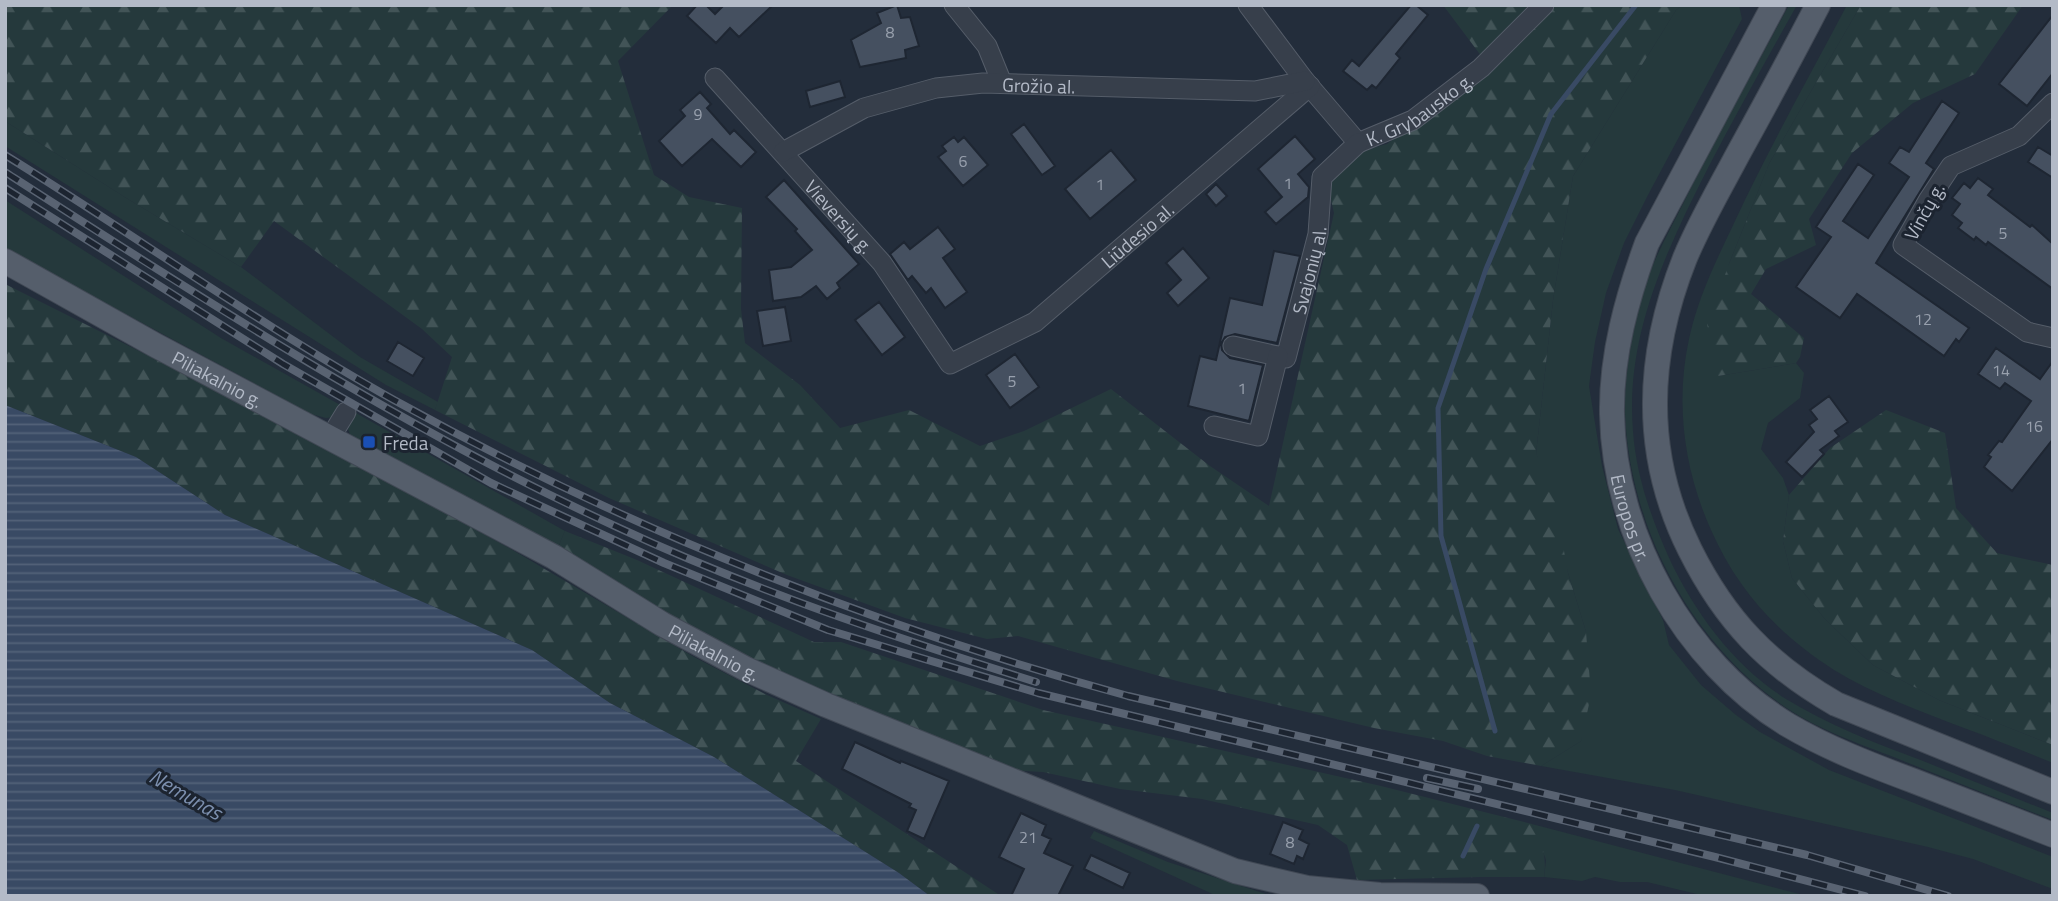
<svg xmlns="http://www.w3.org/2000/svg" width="2058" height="901" font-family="'Titillium Web',sans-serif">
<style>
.grass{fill:#25393c}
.forest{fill:url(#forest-firs)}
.water{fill:url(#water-rules)}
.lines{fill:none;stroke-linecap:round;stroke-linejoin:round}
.stream{stroke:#394a64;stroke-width:5}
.building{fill:#455060;stroke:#1e2632;stroke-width:2}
.minor-casing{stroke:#555d69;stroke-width:21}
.major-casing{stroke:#404854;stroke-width:26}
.minor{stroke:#373f4b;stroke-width:19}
.major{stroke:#555e6b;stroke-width:24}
.rail-casing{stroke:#596372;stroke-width:8}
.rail{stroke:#1c2430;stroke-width:5;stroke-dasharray:16;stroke-linecap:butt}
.transit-dot{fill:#1a4fb4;stroke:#1c2430;stroke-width:2.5}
.labels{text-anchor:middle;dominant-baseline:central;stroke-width:6;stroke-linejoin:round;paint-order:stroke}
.number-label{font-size:16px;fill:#98a0ad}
.street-label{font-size:19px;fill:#b3bac7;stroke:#1c2430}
.poi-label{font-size:19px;fill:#b3bac7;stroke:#1c2430;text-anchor:start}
.water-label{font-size:21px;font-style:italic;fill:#7c8fae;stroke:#1c2430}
</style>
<defs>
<pattern id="forest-firs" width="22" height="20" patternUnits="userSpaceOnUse" patternTransform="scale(1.75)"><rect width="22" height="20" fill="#25393c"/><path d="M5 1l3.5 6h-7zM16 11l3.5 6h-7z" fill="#425457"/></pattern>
<pattern id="water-rules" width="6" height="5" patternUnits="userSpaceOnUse" patternTransform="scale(1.75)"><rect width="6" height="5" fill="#394a64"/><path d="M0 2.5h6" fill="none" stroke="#536279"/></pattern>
</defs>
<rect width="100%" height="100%" fill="#232d3b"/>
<path class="grass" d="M1682,5H1739L1742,19L1648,195L1624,243L1606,293L1595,342L1589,386L1602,466L1618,529L1663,620L1669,645L1701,685L1736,715L1760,732L1829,770L2053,857V889L1973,859L1928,847L1675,790L1541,766L1581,741L1586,632L1568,573L1536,453L1553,300L1573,176L1676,10Z
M1789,5H1797C1767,59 1737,112 1709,166C1667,249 1625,335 1633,431C1636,476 1652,520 1670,560C1695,613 1735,667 1786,699C1827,724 1872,742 1918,759C1963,777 2008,795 2053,813V820C2001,800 1948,779 1896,758C1855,742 1810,727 1774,699C1686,633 1630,525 1625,414C1624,376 1632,333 1642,296C1651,263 1669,232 1684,202C1717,135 1754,71 1789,5Z
M1847,5H1861L1769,164L1729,264L1718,376L1796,363L1804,373L1800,398L1768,423L1761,449L1783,478L1789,495L1783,541L1792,578L1825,619L1873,665L1939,700L2053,745V763C2023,751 1994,739 1964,728C1920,711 1875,695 1834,670C1778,634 1738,591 1711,530C1684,470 1675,403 1689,339C1698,297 1717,259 1735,221C1769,148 1809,77 1847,5Z
M5,121L128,199L241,267L360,357L438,402L435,410L386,385L5,146Z
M5,200L221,338L344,407L336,417L326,418L311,414L5,249Z
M356,413L565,531L557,550L351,437L348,429Z
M1532,824L1807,896H1705L1647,882H1620L1595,877L1582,881L1544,877L1546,860Z
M1094,831L1168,862L1272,896H1217L1090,838Z"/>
<path class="forest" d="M5,5H673L618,61L654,175L689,197L742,208L741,309L745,343L800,385L840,428L909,410L980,446L1024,431L1111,389L1210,466L1269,506L1334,213L1326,179L1365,150L1387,144L1484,71L1554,5H1682L1676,10L1573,176L1553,300L1536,453L1555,501L1568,573L1586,632L1591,695L1581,741L1541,766L1487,756L1443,741L1374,728L1177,681L1018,636L987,639L905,618L787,575L609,498L435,410L452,357L422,329L274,221L241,267L128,199L5,121Z
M1443,5H1538L1482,57Z
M1861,5H2023L1975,74L1913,103L1852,153L1809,219L1816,245L1766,269L1751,294L1804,338L1800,357L1796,363L1718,376L1707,324L1729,264L1769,164Z
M5,284L281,422L509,548L694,657L767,695L821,719L796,761L1001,896H930L899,873L714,757L610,703L532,650L225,515L136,457L5,405Z
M1886,410L1945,433L1956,508L1997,553L2053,565V745L1939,700L1873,665L1825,619L1792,578L1783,541L1789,495L1830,448Z
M565,531L637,560L814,642H841L1043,710L1381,786L1532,824C1542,845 1547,854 1544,877H1481L1357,880L1347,845L1318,825L1202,799L1120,789L1043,772L1006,770L751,666L557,550Z"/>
<path class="water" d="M5,405L136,457L225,515L532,650L610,703L714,757L899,873L930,896H5Z"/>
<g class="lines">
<path class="stream" d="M1495,731L1441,536L1438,408L1486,269L1551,114L1636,5
M1463,856L1477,826"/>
</g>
<path class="building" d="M697,5H706L715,14L724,5H773L739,37L730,28L716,43L687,16Z
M897,5L901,18L910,17L919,46L905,50L906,58L860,67L851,40L881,23L877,13Z
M1411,5H1416L1428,15L1396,54L1400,58L1376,88L1372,85L1367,90L1343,71L1352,60L1359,66Z
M2053,15V73L2027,106L1999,84Z
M840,81L845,97L810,107L806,91Z
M700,92L711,104L707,108L730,134L734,130L756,152L741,167L712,139L682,166L659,141L685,116L680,110Z
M1942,101L1959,113L1926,163L1934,169L1876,263L1969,328L1959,342L1956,339L1944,356L1857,294L1840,318L1796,287L1831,237L1816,227L1858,164L1874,175L1843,221L1868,238L1909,177L1889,163L1900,147L1909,152Z
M1024,124L1055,166L1042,175L1011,134Z
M1295,136L1315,159L1298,174L1309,187L1308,197L1276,224L1265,212L1282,197L1258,169Z
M954,137L958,142L964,137L988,165L963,186L938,157L946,151L942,146Z
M2038,147L2053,156V178L2028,162Z
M1111,150L1136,180L1090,219L1065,189Z
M1978,178L1993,189L1988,195L2030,227L2032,225L2053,244V289L1988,242L1986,245L1976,237L1974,240L1958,228L1962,223L1952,215L1960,204L1952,198L1964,183L1970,188Z
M784,180L859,264L837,283L840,288L827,299L816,286L801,297L773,301L769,270L791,267L812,250L795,231L797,229L766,197Z
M1216,184L1227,196L1216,206L1206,194Z
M938,227L955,249L943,258L967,292L945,308L931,288L926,293L912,276L908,280L890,254L904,242L910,249Z
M1183,248L1209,278L1178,306L1167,293L1181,280L1166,263Z
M1274,251L1300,256L1277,343L1235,334L1225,337L1221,344L1222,350L1230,358L1263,365L1249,421L1188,406L1200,356L1216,360L1230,298L1262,305Z
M879,302L905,337L882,355L855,320Z
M785,307L791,341L763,346L757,311Z
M398,342L424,358L413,376L387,361Z
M1996,348L2040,379L2053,361V439L2012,491L1984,467L1991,457L1988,455L1999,441L2002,442L2031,401L2005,383L2000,389L1978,374Z
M1015,354L1039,387L1010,408L986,375Z
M1829,396L1848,422L1835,431L1839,436L1820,450L1824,454L1802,477L1786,462L1814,432L1809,425L1817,419L1810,410Z
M855,742L900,763L901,761L949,781L924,839L907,831L916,810L909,807L911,804L842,769Z
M1021,813L1046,825L1042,835L1051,839L1044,853L1073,866L1058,896H1011L1024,869L999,857Z
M1283,822L1303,830L1299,839L1309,844L1303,859L1297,856L1294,864L1270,854Z
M1091,855L1130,873L1123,888L1084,869Z"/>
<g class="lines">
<g class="minor-casing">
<g id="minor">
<path d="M954,5L987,46L1002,83"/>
<path id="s1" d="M1248,5L1305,81L1358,143L1413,120L1481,68L1544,5"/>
<path id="s2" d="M715,78L882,263L950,364L1035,322L1310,86"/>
<path d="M2053,103L2019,136L1951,166L1929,199L1903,245L2027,332L2053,338"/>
<path id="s3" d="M783,152L864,108L936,88L983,83L1255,91L1305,81"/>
<path id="s4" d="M1233,346L1286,358L1318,234L1322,177L1358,143"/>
<path d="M1214,426L1258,436L1278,356"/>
<path d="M330,438L346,412"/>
</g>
</g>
<g class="major-casing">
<g id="major">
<path id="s5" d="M1774,5L1647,243C1627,298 1611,355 1612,414C1614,535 1684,662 1788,725C1827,748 1871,765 1914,781C1960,799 2006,817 2053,835"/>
<path d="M1818,5C1792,55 1765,105 1738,154C1720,188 1700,222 1685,258C1646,356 1642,454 1690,550C1725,620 1768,665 1836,704L2053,792"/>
<path id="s6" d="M5,261L155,345L554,557L662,624L746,669L826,705L1235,871L1307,888L1380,895L1477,896"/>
</g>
</g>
<use href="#minor" class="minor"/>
<use href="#major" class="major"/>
<g class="rail-casing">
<path id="rail" d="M5,155C136,236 260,325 394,400C625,528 873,626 1128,696L1807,855L1948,896
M5,172C204,300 402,428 617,527C752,590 894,637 1036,682
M5,188L283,364L491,483L664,563L828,630L1038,693L1715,857L1865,896
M1427,778L1478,789"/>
</g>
<use href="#rail" class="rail"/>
</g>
<rect class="transit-dot" x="362" y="435" width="14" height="14" rx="3.5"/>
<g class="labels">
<g class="number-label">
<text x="890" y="32">8</text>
<text x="698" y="114">9</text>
<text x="963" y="161">6</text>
<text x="1288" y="183">1</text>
<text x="1100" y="184">1</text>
<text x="2003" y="233">5</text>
<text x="1923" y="319">12</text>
<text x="2001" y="370">14</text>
<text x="1012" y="381">5</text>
<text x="1242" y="388">1</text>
<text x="2034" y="426">16</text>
<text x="1028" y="837">21</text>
<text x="1290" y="842">8</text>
</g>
<g class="street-label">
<text stroke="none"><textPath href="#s3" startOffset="270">Grožio al.</textPath></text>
<text stroke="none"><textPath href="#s1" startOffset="247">K. Grybausko g.</textPath></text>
<text transform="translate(1924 211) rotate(-61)">Vinčų g.</text>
<text stroke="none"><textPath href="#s2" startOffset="186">Vieversių g.</textPath></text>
<text stroke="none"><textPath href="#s2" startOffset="600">Liūdesio al.</textPath></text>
<text stroke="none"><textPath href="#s4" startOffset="145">Svajonių al.</textPath></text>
<text stroke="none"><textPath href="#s6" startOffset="243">Piliakalnio g.</textPath></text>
<text stroke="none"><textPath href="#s5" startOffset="551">Europos pr.</textPath></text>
<text stroke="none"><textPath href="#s6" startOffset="810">Piliakalnio g.</textPath></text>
</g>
<g class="poi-label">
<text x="383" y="442">Freda</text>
</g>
<g class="water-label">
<text transform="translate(186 794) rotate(30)">Nemunas</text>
</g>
</g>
<rect width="2058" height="901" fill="none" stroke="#b3bac7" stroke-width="14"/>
</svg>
